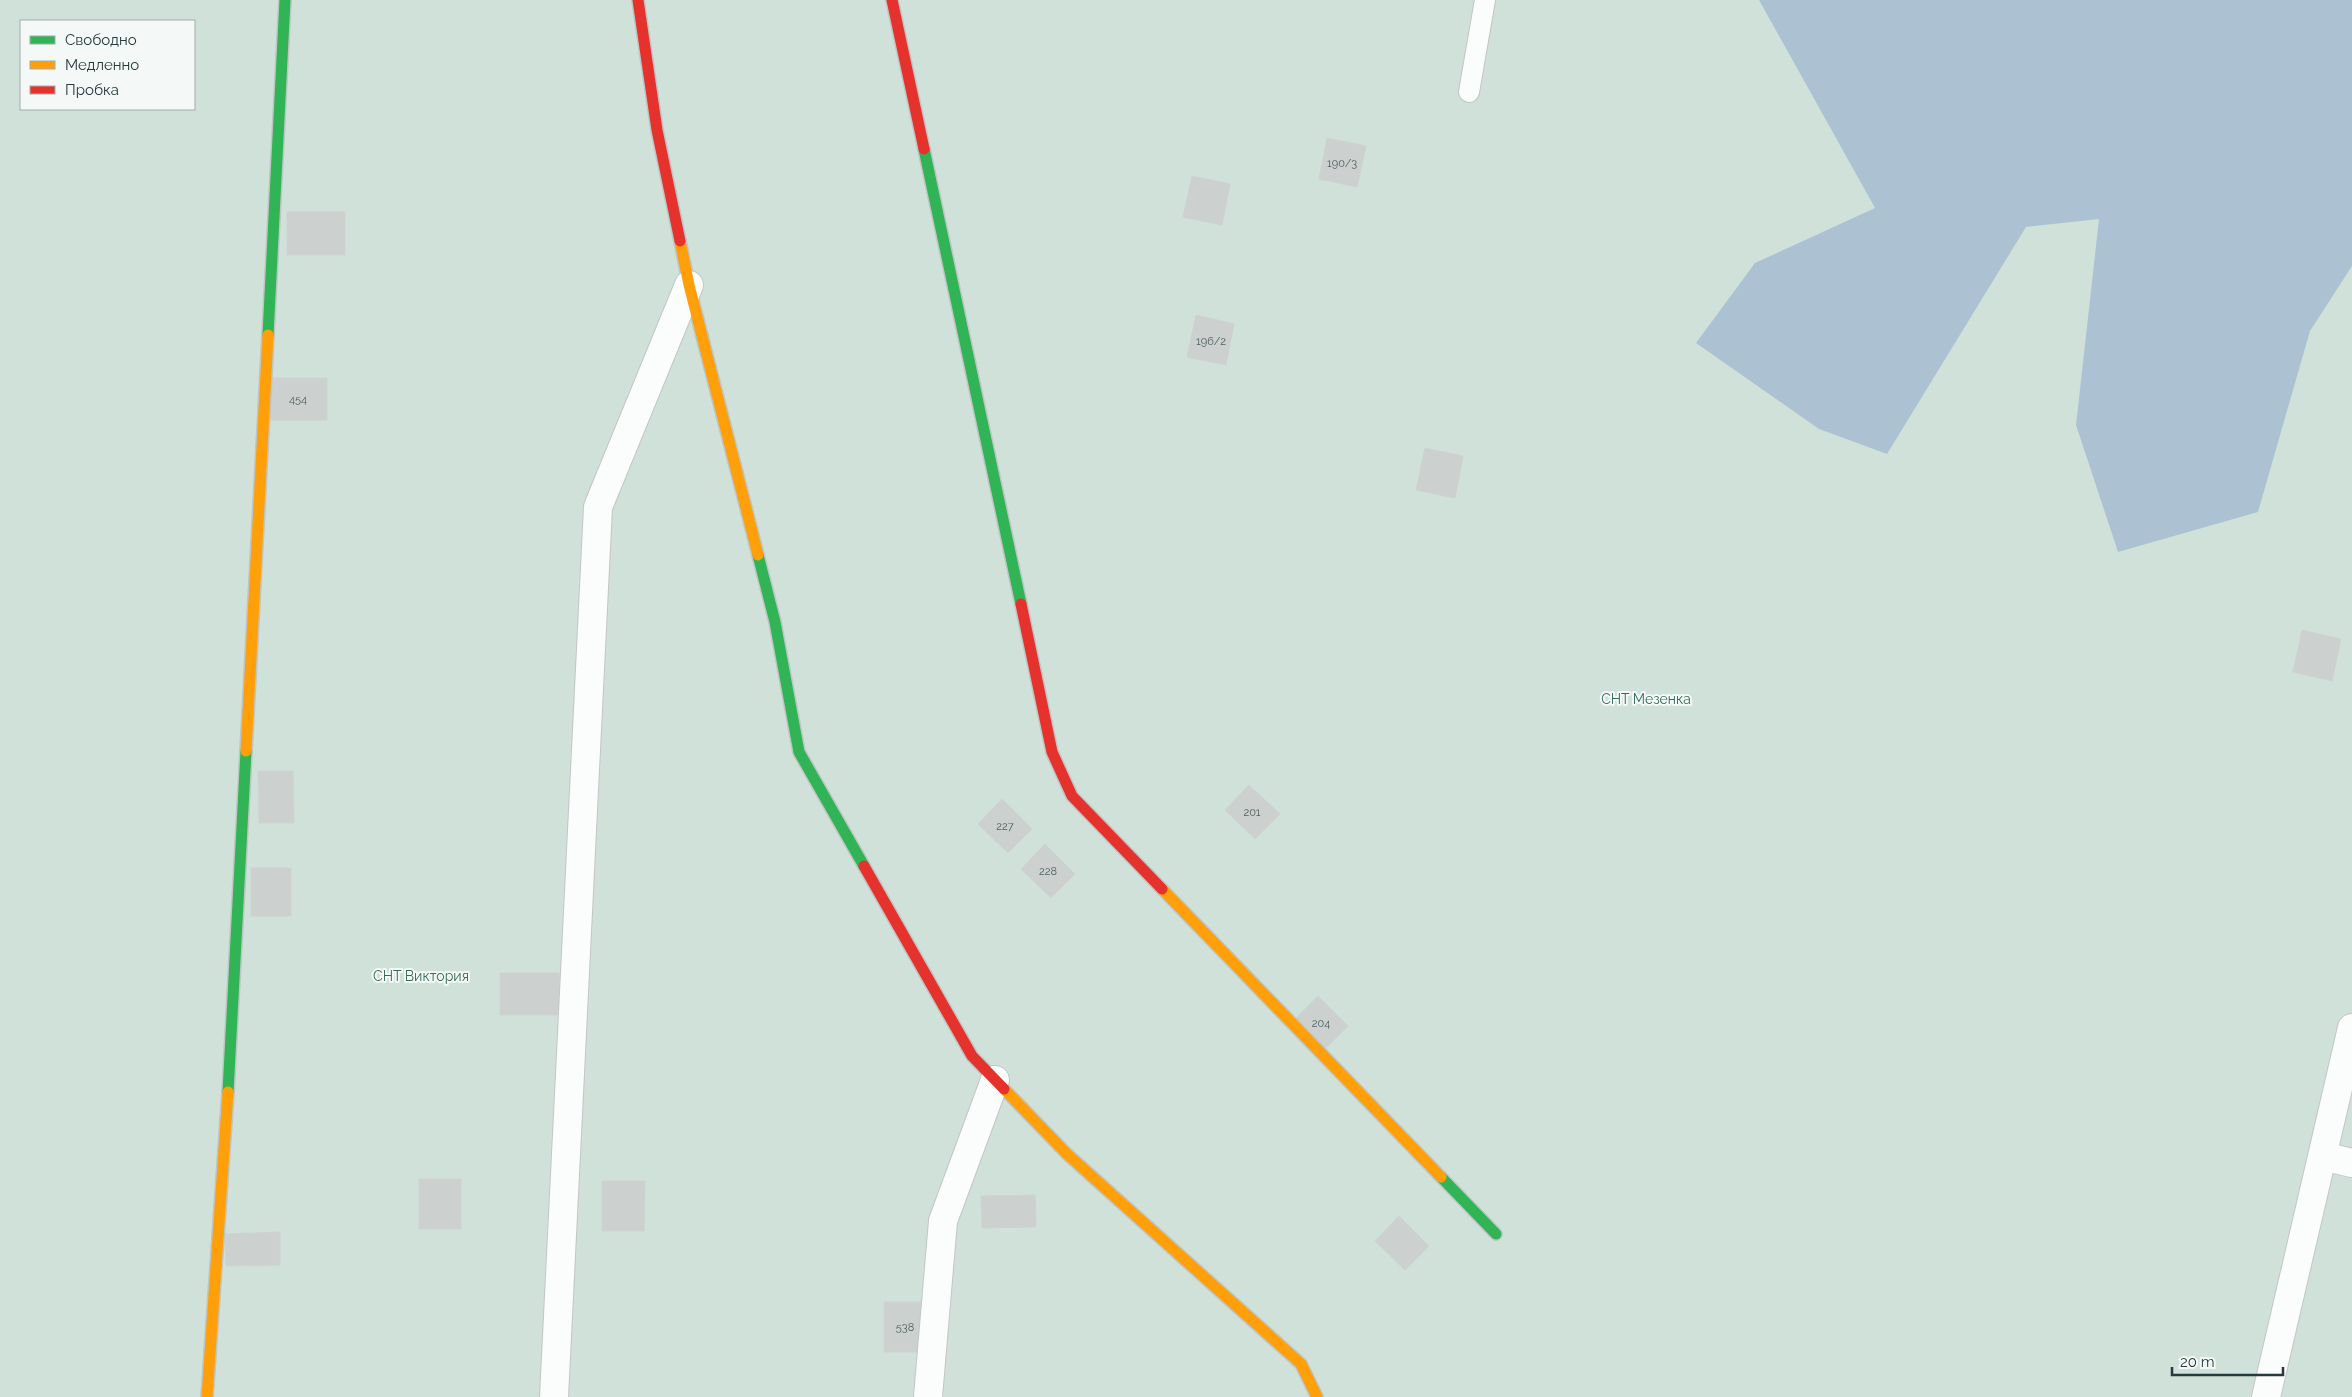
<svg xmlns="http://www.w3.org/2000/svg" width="2352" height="1397" font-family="Raleway,sans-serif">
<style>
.green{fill:#d0e1da;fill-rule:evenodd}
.water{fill:#acc2d3}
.building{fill:#ccd1d0;stroke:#ced2d2}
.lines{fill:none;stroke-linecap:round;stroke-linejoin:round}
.lane-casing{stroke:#c2c6c6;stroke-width:22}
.street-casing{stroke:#c2c6c6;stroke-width:30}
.fast-casing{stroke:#bfc5c4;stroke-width:14}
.slow-casing{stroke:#bfc5c4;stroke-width:14}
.jam-casing{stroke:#bfc5c4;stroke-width:14}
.lane{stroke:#fbfcfc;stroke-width:20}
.street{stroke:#fbfcfc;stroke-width:28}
.fast{stroke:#30b455;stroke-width:11}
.slow{stroke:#ff9f0a;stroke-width:11}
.jam{stroke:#e5322d;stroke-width:11}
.labels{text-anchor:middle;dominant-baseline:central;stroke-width:4;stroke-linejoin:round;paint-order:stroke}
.number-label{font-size:11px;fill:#506060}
.park-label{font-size:14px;fill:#356c59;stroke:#f4f8f7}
</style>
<rect width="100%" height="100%" fill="#e5e9e9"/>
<path class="green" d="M0,0H2352V1397H0ZM21,21H194V109H21Z"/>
<path class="water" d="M1759,0H2352V266L2310,331L2258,512L2118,552L2076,425L2099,219L2026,227L1887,454L1819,429L1696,343L1755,263L1875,208Z"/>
<path class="building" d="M1327,138L1366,146L1357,187L1319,179Z
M1192,176L1230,184L1222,225L1183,217Z
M287,212H345V255H287Z
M1196,315L1234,324L1226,365L1187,357Z
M268,378H327V420H268Z
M1425,448L1463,456L1455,498L1416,490Z
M2302,630L2341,639L2332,681L2293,672Z
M258,771H293L294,823H259Z
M1249,785L1280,814L1255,839L1225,810Z
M1002,799L1032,829L1008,853L978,824Z
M1045,844L1075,874L1051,898L1021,869Z
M251,868H291V916H251Z
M500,973H559V1015H500Z
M1318,996L1348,1026L1324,1050L1293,1021Z
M419,1179H461V1229H419Z
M602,1181H645L644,1231H602Z
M1035,1195L1036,1227L982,1228L981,1196Z
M1399,1216L1429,1246L1405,1270L1375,1241Z
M280,1232V1265L226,1266L225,1234Z
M884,1302H926V1352H884Z"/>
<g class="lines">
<g class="lane-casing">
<path id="lane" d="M1469,92L1485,0"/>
</g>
<g class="street-casing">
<path id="street" d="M2322,1156L2352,1163
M554,1397L598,507L689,285
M928,1397L943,1221L995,1080
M2266,1397L2352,1028"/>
</g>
<g class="fast-casing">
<path id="fast" d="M924,149L1021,604
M268,335L285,0
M758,555L775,622L799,752L864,866
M228,1092L246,751
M1441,1177L1496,1234"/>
</g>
<g class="slow-casing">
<path id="slow" d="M680,241L689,285L758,555
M246,751L268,335
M1162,889L1441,1177
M1004,1089L1067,1154L1301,1364L1317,1397
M207,1397L228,1092"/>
</g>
<g class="jam-casing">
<path id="jam" d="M638,0L657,130L680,241
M892,0L924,149
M1021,604L1052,752L1072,796L1162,889
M864,866L972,1056L1004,1089"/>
</g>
<use href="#lane" class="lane"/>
<use href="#street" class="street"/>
<use href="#fast" class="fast"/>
<use href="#slow" class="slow"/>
<use href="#jam" class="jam"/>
</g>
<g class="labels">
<g class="number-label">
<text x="1342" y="163">190/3</text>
<text x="1211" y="341">196/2</text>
<text x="298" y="399">454</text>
<text x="1252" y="812">201</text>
<text x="1005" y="826">227</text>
<text x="1048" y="871">228</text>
<text x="1321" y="1023">204</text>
<text x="905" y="1327">538</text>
</g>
<g class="park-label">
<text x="1646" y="699">СНТ Мезенка</text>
<text x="421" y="976">СНТ Виктория</text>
</g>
</g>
<rect x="20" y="20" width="175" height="90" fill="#f4f8f7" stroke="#a1acab"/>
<rect x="30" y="36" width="25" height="8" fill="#30b455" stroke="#a1acab"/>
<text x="65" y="45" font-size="15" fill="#253a3a">Свободно</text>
<rect x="30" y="61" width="25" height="8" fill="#ff9f0a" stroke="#a1acab"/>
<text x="65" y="70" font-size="15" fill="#253a3a">Медленно</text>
<rect x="30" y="86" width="25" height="8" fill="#e5322d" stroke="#a1acab"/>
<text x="65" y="95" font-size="15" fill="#253a3a">Пробка</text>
<path d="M2172 1367v8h111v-8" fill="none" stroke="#253a3a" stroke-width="2.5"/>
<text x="2180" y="1367" font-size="15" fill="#253a3a" stroke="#f4f8f7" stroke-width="4" paint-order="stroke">20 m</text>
</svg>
